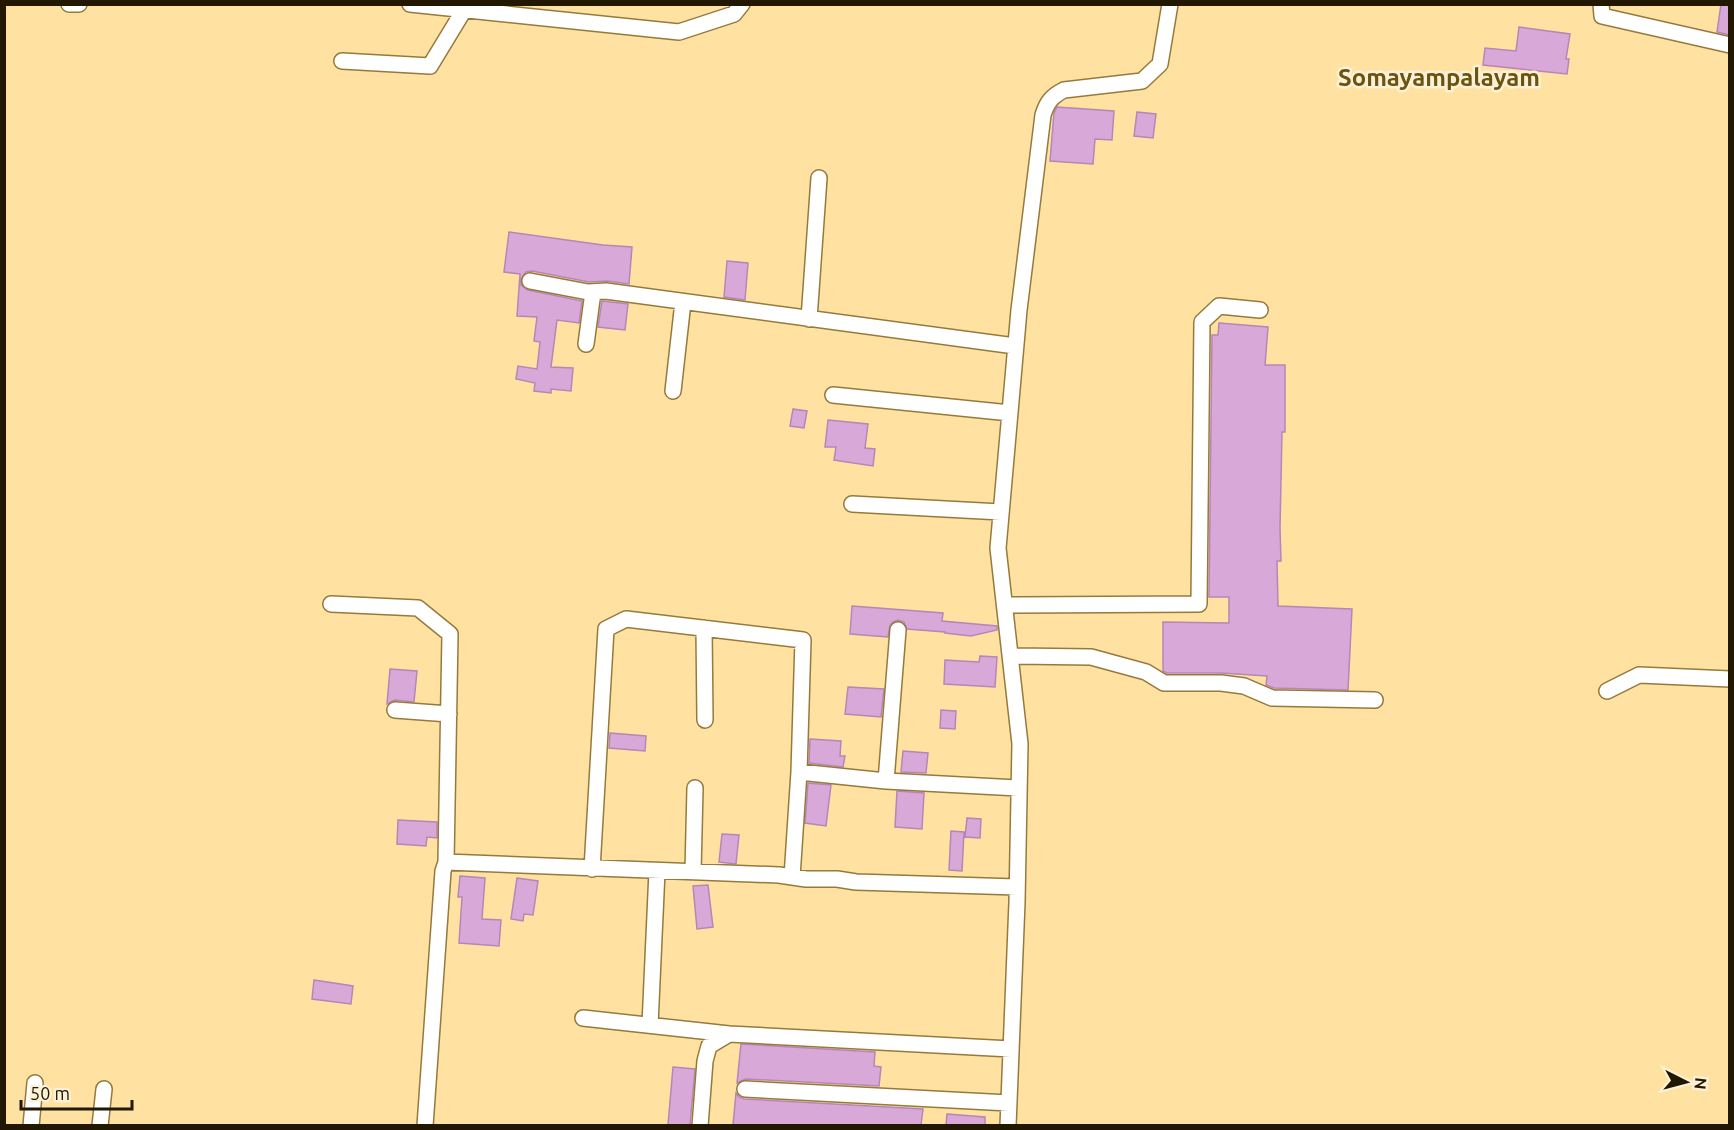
<svg xmlns="http://www.w3.org/2000/svg" width="1734" height="1130" font-family="Ubuntu,sans-serif">
<style>
.building{fill:#d8a9d8;stroke:#b686b6;stroke-width:1.5}
.lines{fill:none;stroke-linecap:round;stroke-linejoin:round}
.street-casing{stroke:#957a3c;stroke-width:18}
.street{stroke:#fff;stroke-width:15}
.labels{text-anchor:middle;dominant-baseline:central;stroke-width:5;stroke-linejoin:round;paint-order:stroke}
.district-label{font-size:24px;font-weight:bold;fill:#6c530f;stroke:#fdf1d8}
</style>
<rect width="100%" height="100%" fill="#ffe2a2"/>
<path class="building" d="M1721,4H1730V35L1717,32Z
M1519,27L1570,34L1566,59H1569L1567,74L1483,65L1485,48L1516,51Z
M1057,107L1114,111L1112,140L1095,139L1093,164L1050,161L1054,113Z
M1137,112L1156,114L1153,138L1134,136Z
M509,232L603,245L632,247L629,284L607,281L589,282L532,271L526,272L521,279V285L528,290L582,301L579,323L557,320L551,367L573,368L571,391L551,389V393L534,391L535,383L516,379L518,366L537,369L540,342L534,341L537,317L517,316L520,274L504,272Z
M727,261L748,263L745,300L724,297Z
M602,301L628,304L625,330L598,327Z
M1219,323L1268,327L1265,365H1285V432H1282L1280,528L1281,561H1277L1278,606L1352,609L1348,690L1274,688L1266,685L1267,676L1221,673H1167L1163,671V622L1229,623V597H1209L1212,335H1218Z
M793,409L807,411L804,428L790,426Z
M828,420L868,424L865,448L875,449L873,466L834,460L836,447H825Z
M852,606L943,613L942,621L997,626V630L971,636L945,633V632L907,629L904,622L898,620L893,622L890,625L888,637L850,634Z
M980,656L997,657L995,687L944,684L945,660L979,662Z
M390,669L417,671L414,702L395,700L387,704Z
M848,687L884,689L881,717L845,714Z
M941,710L956,711L955,729L940,728Z
M610,733L646,736L645,751L609,748Z
M810,739L841,741L840,756H845L843,767L809,763Z
M903,751L928,753L926,773L901,772Z
M808,783L831,785L826,826L805,823Z
M897,791L924,793L922,829L895,827Z
M967,818L981,819L980,838L965,837Z
M398,820L437,822V838L427,837L426,846L397,844Z
M951,831L964,832L962,871L949,870Z
M722,834L739,835L736,864L719,862Z
M460,876L485,878L482,919L501,920L499,946L459,943L462,897H458Z
M517,878L538,881L533,915L524,914L523,921L511,919Z
M708,885L713,927L697,929L693,886Z
M314,980L353,986L351,1004L312,999Z
M741,1044L875,1052L874,1066L881,1067L879,1086L746,1079L737,1083Z
M673,1067L695,1069L690,1125H668Z
M736,1093L739,1097L744,1099L923,1109L921,1125H733Z
M947,1114L985,1117V1125H946Z"/>
<g class="lines">
<g class="street-casing">
<path id="street" d="M69,4H79
M410,4L679,32L734,14L742,4
M1601,4L1602,16L1730,45
M342,61L430,66L464,10
M530,281L588,292L606,291L1015,346
M809,319L819,178
M586,344L593,292
M673,391L683,302
M833,395L1010,413
M852,504L1001,512
M331,604L418,608L450,634L446,862L443,871L425,1126
M1005,605L1199,604L1202,322L1219,306L1260,310
M704,628L705,720
M1010,656L1091,657L1146,672L1164,683H1221L1244,686L1272,698L1375,700
M1607,691L1639,675L1730,679
M395,710L449,714
M799,772L886,781L1019,788
M886,781L898,630
M446,862L779,875L806,879H837L856,882L1017,887
M592,869L606,629L626,619L803,640L799,772L792,877
M693,872L695,788
M583,1018L729,1034
M650,1025L657,871
M745,1089L1009,1103
M31,1126L35,1083
M100,1126L104,1089
M700,1126L705,1061L709,1046L729,1034L1011,1049
M1008,1126L1017,902L1020,744L998,548L999,537L1019,310L1043,115C1047,102 1052,96 1064,90L1142,81L1160,64L1170,4"/>
</g>
<use href="#street" class="street"/>
</g>
<g class="labels">
<g class="district-label">
<text x="1439" y="77">Somayampalayam</text>
</g>
</g>
<rect width="1734" height="1130" fill="none" stroke="#221700" stroke-width="12"/>
<g transform="translate(1686 1082) rotate(96)" stroke="#fdf1d8" stroke-width="4.5" paint-order="stroke">
<path d="M0-4.5L10 22L0 15L-10 22Z" fill="#221700"/>
<text y="-9" font-size="16" font-weight="bold" text-anchor="middle" fill="#221700">N</text>
</g>
<path d="M21 1100v9h111v-9" fill="none" stroke="#221700" stroke-width="3"/>
<text x="30" y="1100" font-size="18" fill="#221700" stroke="#fdf1d8" stroke-width="4.5" paint-order="stroke">50 m</text>
</svg>
